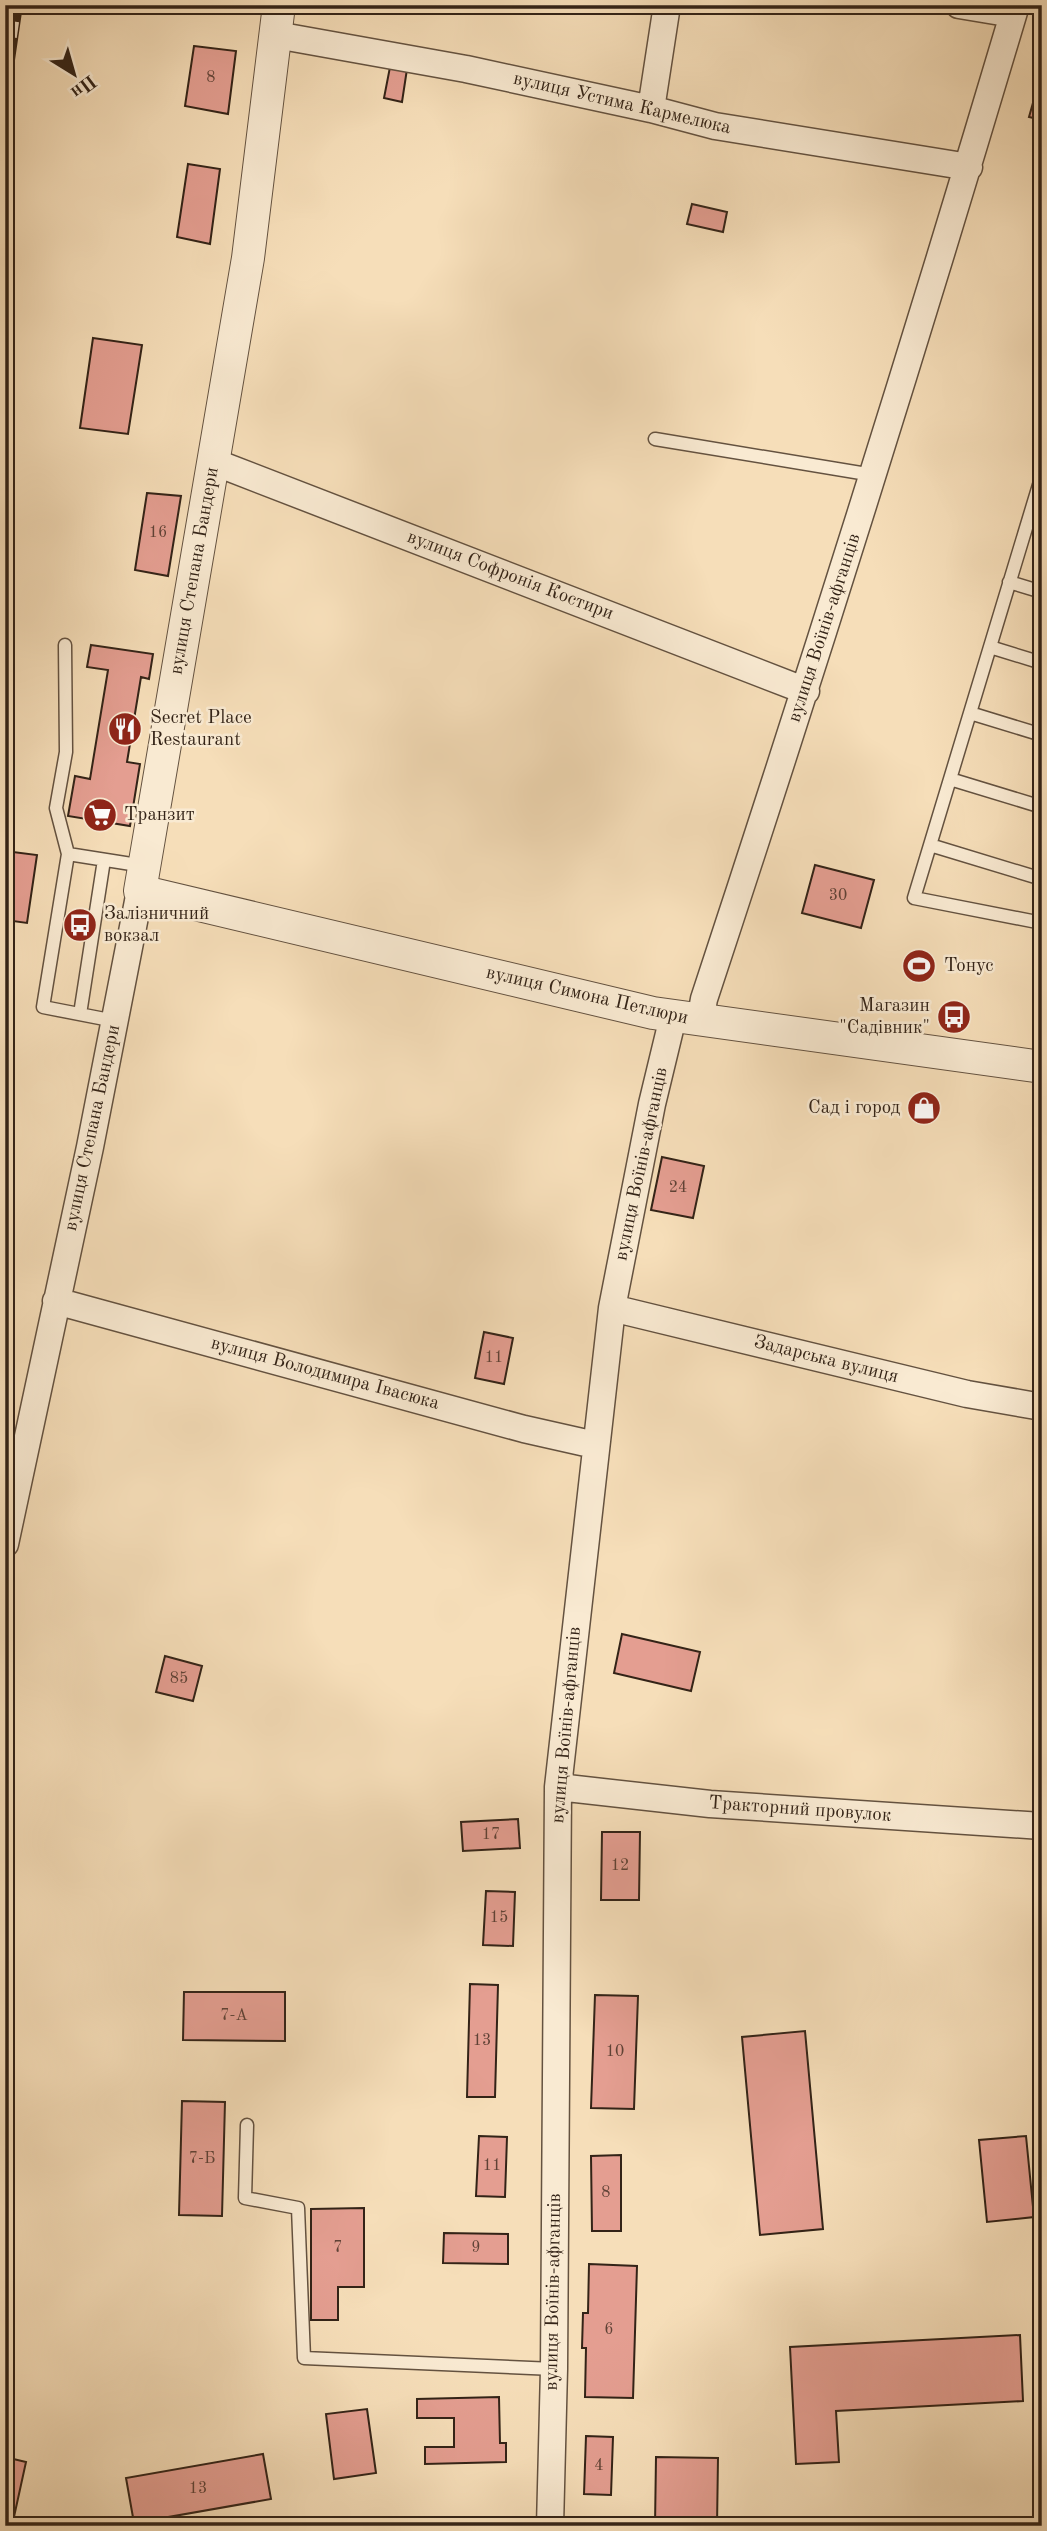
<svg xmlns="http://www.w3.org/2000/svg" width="1047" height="2531" font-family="'Old Standard TT',serif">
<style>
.building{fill:#e49e91;stroke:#332317;stroke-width:2}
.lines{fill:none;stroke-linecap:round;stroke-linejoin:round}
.service-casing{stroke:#645240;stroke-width:15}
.minor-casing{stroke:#645240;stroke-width:29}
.tertiary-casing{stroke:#645240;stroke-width:34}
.service{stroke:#f9ead2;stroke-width:12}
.minor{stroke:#f9ead2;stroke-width:26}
.tertiary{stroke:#f9ead2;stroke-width:32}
.rail-casing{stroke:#332317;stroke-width:8}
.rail{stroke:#f9ead2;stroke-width:5;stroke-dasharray:16;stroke-linecap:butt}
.labels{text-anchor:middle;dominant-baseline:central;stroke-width:5;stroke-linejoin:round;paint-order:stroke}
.number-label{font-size:16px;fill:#5f4236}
.street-label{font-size:19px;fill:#332317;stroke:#f9ead2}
.poi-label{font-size:19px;fill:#332317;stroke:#f9ead2;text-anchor:start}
</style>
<rect width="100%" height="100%" fill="#f6deb9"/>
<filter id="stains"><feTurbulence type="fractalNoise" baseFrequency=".00286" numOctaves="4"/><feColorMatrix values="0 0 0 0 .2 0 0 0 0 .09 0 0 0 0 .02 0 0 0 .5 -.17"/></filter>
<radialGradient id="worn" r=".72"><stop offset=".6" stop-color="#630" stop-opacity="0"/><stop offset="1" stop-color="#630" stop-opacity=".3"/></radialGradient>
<path class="building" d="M209,5H244L243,14L208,10Z
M194,46L236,51L228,114L185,106Z
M390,67L407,69L402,102L384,98Z
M1042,71V120L1029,117Z
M188,164L220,169L210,244L177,237Z
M692,204L727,212L723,232L687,224Z
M93,338L142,345L128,434L80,428Z
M147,493L181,496L168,576L135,570Z
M91,645L153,654L149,679L141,677L127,762L140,764L130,826L68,816L75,776L90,779L108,670L87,667Z
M5,851L37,855L27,923L5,920Z
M815,865L874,880L861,928L802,913Z
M662,1157L704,1166L693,1218L651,1210Z
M484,1332L513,1338L504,1384L475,1378Z
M622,1634L700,1652L691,1691L614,1673Z
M165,1656L202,1666L193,1701L156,1692Z
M518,1819L520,1848L463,1851L461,1822Z
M602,1832H640L639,1900H601Z
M486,1891L515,1892L513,1946L483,1945Z
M470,1984L498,1985L495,2097H467Z
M184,1992H285V2041L183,2040Z
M595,1995L638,1996L634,2109L591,2108Z
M805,2031L823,2229L760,2235L742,2037Z
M182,2101L225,2102L222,2216L179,2215Z
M479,2136L507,2137L505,2197L476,2196Z
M1026,2136L1034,2217L987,2222L979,2140Z
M621,2155V2231H592L591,2156Z
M364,2208V2287H338V2320H311V2209Z
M444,2233L508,2234V2264L443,2263Z
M589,2264L637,2266L633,2398L585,2397L586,2348H582L583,2313H588Z
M1020,2335L1023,2401L836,2411L839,2462L796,2464L790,2347Z
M499,2397L500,2443H506V2462L425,2464V2447H454V2418H417V2399Z
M367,2409L376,2473L334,2479L326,2414Z
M586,2436L613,2437L611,2495L584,2494Z
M263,2454L271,2499L134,2523L126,2478Z
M5,2457L26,2462L12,2526H5Z
M656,2457L718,2458L717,2526H655Z"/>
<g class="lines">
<g class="service-casing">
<path id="service" d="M655,439L873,475
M1042,475L914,898L1042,923
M1009,582L1042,592
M65,645L66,752L56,808L68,854
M990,647L1042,663
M970,713L1042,735
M950,779L1042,807
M930,845L1042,879
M80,1014L104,860
M115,1021L43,1007L68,854L144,866
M247,2125L245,2198L298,2208L304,2358L554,2369"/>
</g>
<g class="minor-casing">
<path id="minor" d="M959,5L1013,14
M276,35L466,69L651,109L715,126L969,167
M651,109L667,5
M214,462L806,691
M700,1021L704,999C813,669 917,338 1016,5
M56,1301L524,1429L595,1445
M612,1308L967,1394L1042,1407
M5,1544L90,1147L140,891
M558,1787L710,1804L1042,1826
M550,2526L554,2369L558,1787L612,1308L652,1104L673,1017"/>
</g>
<g class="tertiary-casing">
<path id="tertiary" d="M279,5L248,258L140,891L653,1013L1042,1067"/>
</g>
<use href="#service" class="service"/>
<use href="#minor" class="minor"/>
<use href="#tertiary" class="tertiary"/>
<g class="rail-casing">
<path id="rail" d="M5,101L19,5"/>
</g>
<use href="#rail" class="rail"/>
</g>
<defs>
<g id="restaurant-disc" transform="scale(1.75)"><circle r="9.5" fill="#8f2418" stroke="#f9ead2"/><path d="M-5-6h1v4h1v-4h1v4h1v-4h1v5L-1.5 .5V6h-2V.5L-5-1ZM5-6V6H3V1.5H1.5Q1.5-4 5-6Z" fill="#fff"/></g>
<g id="supermarket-disc" transform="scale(1.75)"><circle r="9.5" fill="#8f2418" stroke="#f9ead2"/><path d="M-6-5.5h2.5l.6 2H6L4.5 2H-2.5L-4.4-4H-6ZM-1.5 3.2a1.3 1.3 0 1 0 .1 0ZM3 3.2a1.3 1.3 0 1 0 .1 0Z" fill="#fff"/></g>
<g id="bus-disc" transform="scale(1.75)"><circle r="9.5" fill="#8f2418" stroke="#f9ead2"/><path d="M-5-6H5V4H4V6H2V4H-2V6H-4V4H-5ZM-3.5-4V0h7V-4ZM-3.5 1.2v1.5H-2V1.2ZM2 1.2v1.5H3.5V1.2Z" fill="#fff"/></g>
<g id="stadium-disc" transform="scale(1.75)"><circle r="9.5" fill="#8f2418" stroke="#f9ead2"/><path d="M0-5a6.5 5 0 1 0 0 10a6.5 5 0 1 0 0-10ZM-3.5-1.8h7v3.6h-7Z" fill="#fff"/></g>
<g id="shop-disc" transform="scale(1.75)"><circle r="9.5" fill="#8f2418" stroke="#f9ead2"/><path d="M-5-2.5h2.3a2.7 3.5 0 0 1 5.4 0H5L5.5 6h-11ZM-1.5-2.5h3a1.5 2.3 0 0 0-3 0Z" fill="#fff"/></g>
</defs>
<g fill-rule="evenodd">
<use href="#restaurant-disc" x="125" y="729"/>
<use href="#supermarket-disc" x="100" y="815"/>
<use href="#bus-disc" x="80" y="925"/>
<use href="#stadium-disc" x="919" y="966"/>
<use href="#bus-disc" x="954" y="1017"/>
<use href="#shop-disc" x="924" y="1108"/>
</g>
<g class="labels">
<g class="number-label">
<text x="211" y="78">8</text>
<text x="158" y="533">16</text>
<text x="838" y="896">30</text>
<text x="678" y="1188">24</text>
<text x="494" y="1358">11</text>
<text x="179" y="1679">85</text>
<text x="491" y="1835">17</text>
<text x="620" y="1866">12</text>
<text x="499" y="1918">15</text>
<text x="234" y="2016">7-А</text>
<text x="482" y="2041">13</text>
<text x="615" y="2052">10</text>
<text x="202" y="2159">7-Б</text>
<text x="492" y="2166">11</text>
<text x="606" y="2193">8</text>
<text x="338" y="2248">7</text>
<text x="476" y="2248">9</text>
<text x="609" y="2330">6</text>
<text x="599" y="2466">4</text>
<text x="198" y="2489">13</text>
</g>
<g class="street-label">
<text transform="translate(622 104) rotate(13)">вулиця Устима Кармелюка</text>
<text transform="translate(195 571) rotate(-80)">вулиця Степана Бандери</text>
<text transform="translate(510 576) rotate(21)">вулиця Софронія Костири</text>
<text transform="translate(825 628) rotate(-72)">вулиця Воїнів-афганців</text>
<text transform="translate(587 996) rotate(13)">вулиця Симона Петлюри</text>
<text transform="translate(93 1128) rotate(-78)">вулиця Степана Бандери</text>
<text transform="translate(642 1164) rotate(-78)">вулиця Воїнів-афганців</text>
<text transform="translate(826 1360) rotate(14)">Задарська вулиця</text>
<text transform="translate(325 1374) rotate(15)">вулиця Володимира Івасюка</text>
<text transform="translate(567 1725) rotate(-85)">вулиця Воїнів-афганців</text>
<text transform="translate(800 1810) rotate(4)">Тракторний провулок</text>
<text transform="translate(554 2292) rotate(-89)">вулиця Воїнів-афганців</text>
</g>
<g class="poi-label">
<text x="150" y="718">Secret Place<tspan x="150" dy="22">Restaurant</tspan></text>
<text x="124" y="815">Транзит</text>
<text x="104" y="914">Залізничний<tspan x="104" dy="22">вокзал</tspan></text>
<text x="944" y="966">Тонус</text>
<text x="930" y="1006" text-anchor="end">Магазин<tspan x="930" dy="22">"Садівник"</tspan></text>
<text x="900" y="1108" text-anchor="end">Сад і город</text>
</g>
</g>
<rect width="1047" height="2531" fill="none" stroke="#f6deb9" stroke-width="28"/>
<rect x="7" y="7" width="1033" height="2517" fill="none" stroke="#332317" stroke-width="3.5"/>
<rect x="14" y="14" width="1019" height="2503" fill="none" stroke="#332317" stroke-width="2"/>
<g transform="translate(74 74) rotate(143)" stroke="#f9ead2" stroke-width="5" paint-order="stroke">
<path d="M0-5L12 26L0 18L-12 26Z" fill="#332317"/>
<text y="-10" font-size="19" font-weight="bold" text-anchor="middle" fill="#332317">Пн</text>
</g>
<rect width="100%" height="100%" filter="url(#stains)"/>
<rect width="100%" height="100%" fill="url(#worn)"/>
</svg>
